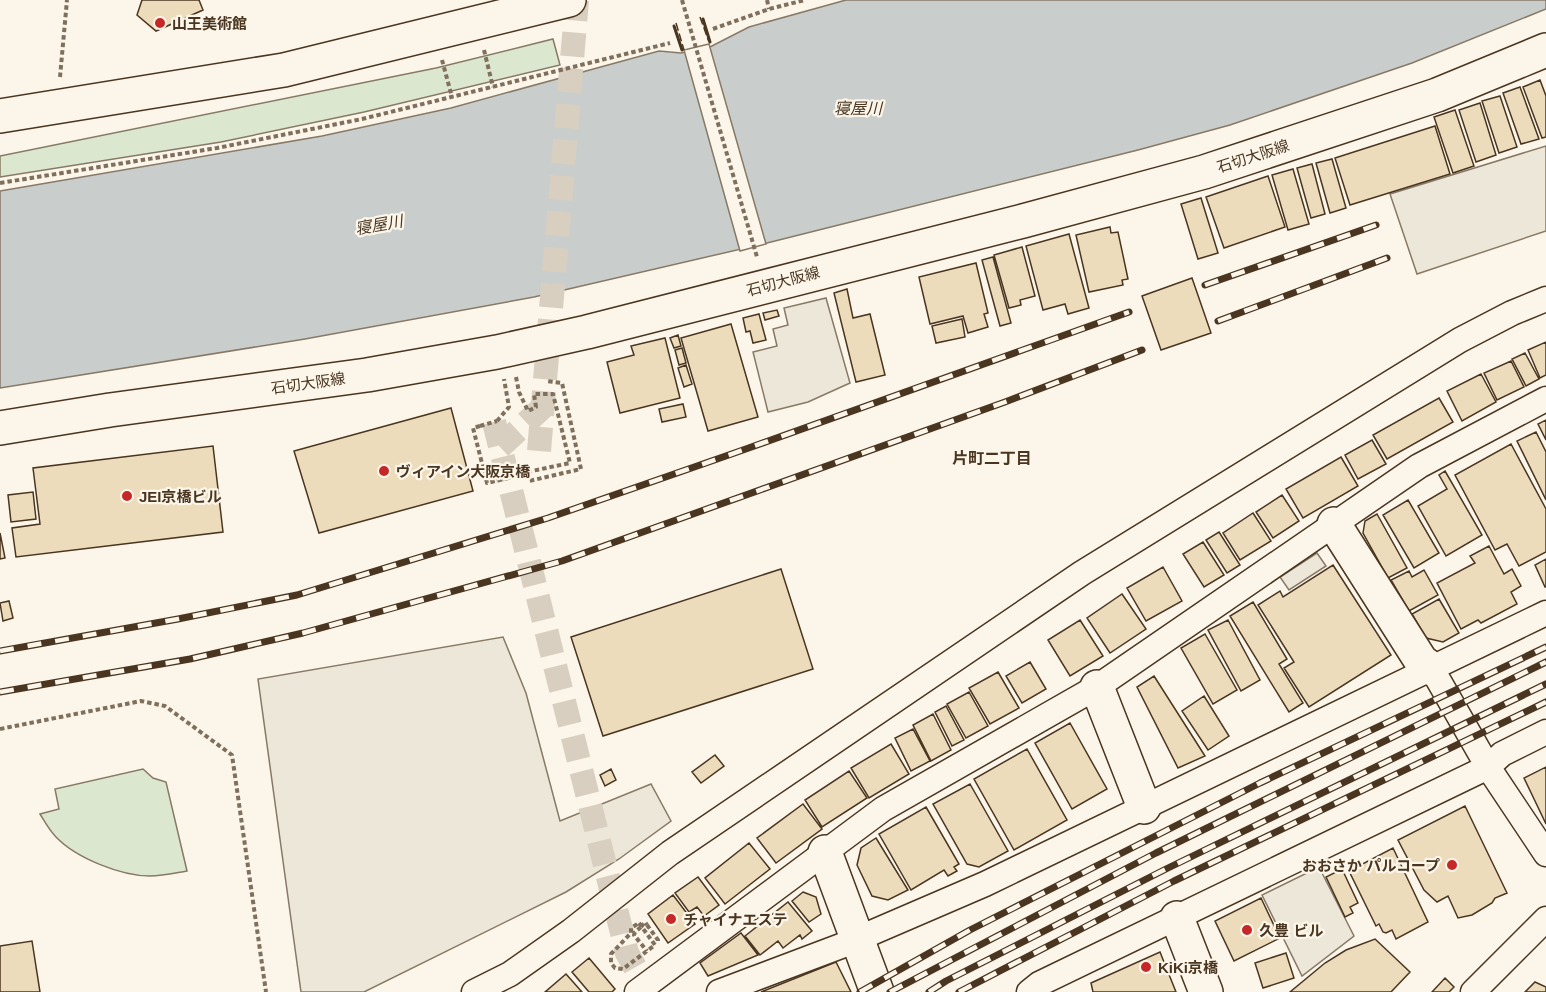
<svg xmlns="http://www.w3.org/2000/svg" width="1546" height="992" font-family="Helvetica,'Noto Sans JP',sans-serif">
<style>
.green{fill:#dce7d0;stroke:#887966;stroke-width:1.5}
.parking{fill:#ede7d9;stroke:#887966;stroke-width:1.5}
.water{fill:#c9cecd;stroke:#887966;stroke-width:1.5}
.pier{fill:#fbf6e9;stroke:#887966;stroke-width:1.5}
.building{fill:#ecdcbc;stroke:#4a3520;stroke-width:1.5}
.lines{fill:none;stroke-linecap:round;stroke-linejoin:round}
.street-tunnel{stroke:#d8cfc1;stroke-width:24;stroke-dasharray:24 12;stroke-linecap:butt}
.street-casing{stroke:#4a3520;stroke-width:27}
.secondary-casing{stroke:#4a3520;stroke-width:36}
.path{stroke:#7f6f5c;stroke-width:4;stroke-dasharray:4.5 3;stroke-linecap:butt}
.street{stroke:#fbf6e9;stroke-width:24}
.secondary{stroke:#fbf6e9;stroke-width:33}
.rail-casing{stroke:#4a3520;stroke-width:7}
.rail{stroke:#fbf6e9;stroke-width:4.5;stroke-dasharray:14;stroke-linecap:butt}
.path-bridge{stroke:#7f6f5c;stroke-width:4;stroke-dasharray:4.5 3;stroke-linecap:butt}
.fence{stroke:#4a3520;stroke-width:1.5;stroke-dasharray:8 3;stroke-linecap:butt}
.wall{stroke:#4a3520;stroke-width:3}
.poi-dot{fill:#c62828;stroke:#fbf6e9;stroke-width:2}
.labels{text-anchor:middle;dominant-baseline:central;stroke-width:4.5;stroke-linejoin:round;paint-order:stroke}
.poi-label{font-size:15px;font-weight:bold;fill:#4a3520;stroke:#fbf6e9;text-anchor:start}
.street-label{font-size:15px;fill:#4a3520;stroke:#fbf6e9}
.water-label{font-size:16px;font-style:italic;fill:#4a3520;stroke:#fbf6e9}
.neighbourhood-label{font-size:16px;font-weight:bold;fill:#4a3520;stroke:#fbf6e9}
</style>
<rect width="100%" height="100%" fill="#fbf6e9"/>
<path class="green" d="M553,39L560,65L364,112L221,142L0,177V156L436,68Z
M143,769L153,778L166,782L187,871C175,873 163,876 150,876C121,876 76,858 56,837C49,830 45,822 40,814L59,809L55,789Z"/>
<path class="parking" d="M1546,146V231L1417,274L1390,194Z
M826,298L850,383L808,402L768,412L753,352L777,346L773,329L788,325L784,308Z
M1317,553L1326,566L1289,590L1280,577Z
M503,637L526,693L560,821L651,784L671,821L619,859L566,892L364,992H301L258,679Z
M1319,867L1354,936L1302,976L1262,895Z"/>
<path class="water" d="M846,0H1546V9L1412,63L1230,125L1138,150L767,243L534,297L305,339L0,388V191L322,136L451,108L659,51L681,53L710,47L749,27Z"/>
<path class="pier" d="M709,44L766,244L740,251L684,50Z"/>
<path class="building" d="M142,0H199L203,10L156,31L137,15Z
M1540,80L1546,96V137L1542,138L1523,87Z
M1520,87L1539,139L1521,144L1503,93Z
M1500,96L1517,147L1499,153L1482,101Z
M1480,103L1496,155L1476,162L1459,110Z
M1455,110L1474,166L1453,173L1434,117Z
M1435,126L1450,174L1350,205L1335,158Z
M1332,159L1346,208L1330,213L1316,163Z
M1312,164L1325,214L1311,218L1297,168Z
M1293,169L1309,224L1288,230L1272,175Z
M1268,176L1285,227L1224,248L1206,197Z
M1201,198L1218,253L1198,259L1181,204Z
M1110,227L1111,233L1118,232L1128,279L1122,280L1123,285L1089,292L1076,235Z
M1069,234L1089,308L1068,314L1065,304L1043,310L1026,246Z
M1022,247L1035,296L1020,300L1021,305L1009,308L994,255Z
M993,257L1011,323L1000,326L982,260Z
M976,263L988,313L984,314L988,327L968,333L963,316L930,324L919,277Z
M1192,278L1211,333L1161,350L1142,296Z
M847,289L853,318L870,314L885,375L856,382L834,293Z
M777,310L779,316L765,320L763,313Z
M759,314L766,340L753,343L750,331L746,332L743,318Z
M962,319L965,337L936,343L932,326Z
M731,324L758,417L708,431L681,338Z
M678,335L681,346L674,348L670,338Z
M665,338L680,398L620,413L607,362L634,355L631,346Z
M1546,342V375L1540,378L1528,350Z
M682,348L686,363L679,365L675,350Z
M1525,353L1539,379L1526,386L1512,359Z
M1511,361L1524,387L1497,400L1484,373Z
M686,365L692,384L684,387L678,368Z
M1481,374L1496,402L1462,421L1447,391Z
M1439,398L1453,422L1387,459L1373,435Z
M683,404L686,417L662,422L659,409Z
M451,408L473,491L319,533L294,451Z
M1546,420V440L1538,424Z
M1536,432L1546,452V500L1517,441Z
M1372,440L1386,464L1358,479L1345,455Z
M1511,444L1546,509V552L1519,566L1507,544L1495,550L1455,475Z
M213,446L223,532L16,557L12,528L40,524L33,468Z
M1341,457L1358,486L1303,518L1286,489Z
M1445,471L1482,535L1446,556L1418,506L1447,489L1439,475Z
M33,492L36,519L11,522L8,495Z
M1282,495L1299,521L1273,538L1256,512Z
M1408,500L1439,553L1414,568L1383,515Z
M1253,513L1271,541L1240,560L1223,533Z
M1377,514L1407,568L1388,578L1363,533L1365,521Z
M1219,532L1240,565L1227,573L1206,540Z
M0,533L5,558L0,559Z
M1203,542L1224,575L1204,587L1183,554Z
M1489,546L1504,574L1512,569L1521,586L1511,592L1517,604L1481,623L1478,620L1461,629L1437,583L1475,563L1470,556Z
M1546,559V587H1545L1535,565Z
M1333,565L1391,655L1309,707L1284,668L1294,662L1258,605L1280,591L1283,597Z
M1163,567L1182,601L1146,621L1127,588Z
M781,569L813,669L603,736L571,637Z
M1424,570L1438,595L1409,611L1391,580L1409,571L1412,577Z
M1122,594L1146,629L1110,653L1087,618Z
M1439,599L1459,633L1443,642L1426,638L1412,614Z
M9,601L13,618L3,621L0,603Z
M1253,602L1287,659L1279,664L1303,703L1289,712L1230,616Z
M1080,620L1103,656L1070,676L1048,640Z
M1228,620L1260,680L1241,691L1208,630Z
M1205,634L1237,690L1213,704L1181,648Z
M1030,662L1046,689L1022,703L1006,676Z
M998,672L1019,708L990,724L969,688Z
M1154,676L1205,756L1178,768L1137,687Z
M969,692L988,726L966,738L947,704Z
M1204,696L1229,736L1208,750L1182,711Z
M946,706L964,740L952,746L935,712Z
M933,714L951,750L931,761L913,725Z
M1070,723L1107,789L1072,809L1035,743Z
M913,729L930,761L911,771L895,738Z
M891,744L909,774L869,798L851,768Z
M1027,749L1067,820L1014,850L974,779Z
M715,755L724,766L701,783L692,772Z
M1546,767V824L1524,778Z
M611,769L616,780L605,786L600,775Z
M849,771L867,798L822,827L805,800Z
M970,784L1008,851L979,867L967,864L933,804Z
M803,804L822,829L776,863L757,838Z
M1465,806L1507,893L1495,898L1492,903L1472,915L1458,918L1448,896L1437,902L1424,890L1398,840Z
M926,807L959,864L954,867L957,871L948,876L944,870L911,890L879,834Z
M876,838L908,890L888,900L872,896L857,865L861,848Z
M749,843L770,869L725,904L705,878Z
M1393,848L1428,922L1396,939L1392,930L1386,933L1383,932L1379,924L1376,926L1349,871Z
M1342,869L1358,903L1350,907L1353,913L1345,917L1326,877Z
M698,877L719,905L704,916L697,907L689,912L675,893Z
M803,892L816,897L821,914L809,922L792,901Z
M673,895L695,924L668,943L648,914Z
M1261,898L1280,938L1234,961L1215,921Z
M788,902L812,931L802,939L800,935L783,948L778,941L760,955L745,936Z
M741,933L758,955L708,976L700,963Z
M1375,939L1410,972L1391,992H1290L1325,963L1346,950Z
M32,941L40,992H0V946Z
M1160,952L1176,992H1093L1091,983Z
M1286,953L1294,978L1263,988L1255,963Z
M589,958L615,989L612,992H589L572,972Z
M836,962L851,992H761Z
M566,974L582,992H545Z
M1445,978L1454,987L1449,992H1432Z
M1535,982L1546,987V992H1525Z"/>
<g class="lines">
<path class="street-tunnel" d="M494,422L627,953L649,992
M500,447L544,406
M539,451L577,0"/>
<g class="street-casing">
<path id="street" d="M1432,669L1488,767L1546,854
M474,992L510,974L571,931L670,853L1082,573L1460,340L1512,313L1546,299
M637,992L883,809L1097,687L1419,466L1546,399
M719,992L841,946L985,884L1546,613
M1029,992L1039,984L1488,767L1502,754L1546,732
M1473,992L1546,919"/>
</g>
<g class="secondary-casing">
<path id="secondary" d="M0,116L284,70L569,0
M0,428L110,410L367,375L497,352L587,332L1023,221L1204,172L1437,95L1546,50
M1334,524L1421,661L1432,669
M1097,687L1144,807
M825,852L877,992
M1177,918L1206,992"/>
</g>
<path class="path" d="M682,0L757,257
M767,0L769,9
M713,29L769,9L805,0
M484,50L493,87
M442,60L452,97
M60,77L67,0
M0,183L217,148L362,119L670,43
M516,377L519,392L528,411L536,407L534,394H553L570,463L527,472L529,481L581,469L562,383L546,381
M497,421L509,407L504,379
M480,426L473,428L487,483L508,478
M0,729L141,701L165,706L232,755L266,992
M639,923L655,945L623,969L615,968L611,963V954L631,933V928Z
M647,925L658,940V944
M641,927L635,932L634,935L647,951"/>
<use href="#street" class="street"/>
<use href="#secondary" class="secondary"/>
<g class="rail-casing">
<path id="rail" d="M1205,285L1376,225
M1218,321L1387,258
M0,651L178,619L297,595L548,518L743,450L1129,312
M0,692L190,659L303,633L562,561L1005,402L1142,350
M860,992L970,930L1260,783L1546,647
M890,992L1156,853L1546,662
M929,992L946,981L1166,869L1546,684
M959,992L1174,881L1546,702"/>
</g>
<use href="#rail" class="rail"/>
<path class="path-bridge" d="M480,426L497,421
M641,927L645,922L647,925"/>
<path class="fence" d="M700,17L709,42
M676,23L684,50"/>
<path class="wall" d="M703,19L710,42
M674,26L682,50"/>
</g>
<g class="poi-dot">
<circle cx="160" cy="23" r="6"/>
<circle cx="384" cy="471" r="6"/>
<circle cx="127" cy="496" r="6"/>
<circle cx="1452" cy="865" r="6"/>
<circle cx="671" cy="919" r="6"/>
<circle cx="1247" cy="930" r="6"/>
<circle cx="1146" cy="967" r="6"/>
</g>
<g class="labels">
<g class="poi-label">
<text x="172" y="23">山王美術館</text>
<text x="396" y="471">ヴィアイン大阪京橋</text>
<text x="139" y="496">JEI京橋ビル</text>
<text x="1440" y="865" text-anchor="end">おおさか パルコープ</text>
<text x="683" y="919">チャイナエステ</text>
<text x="1259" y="930">久豊 ビル</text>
<text x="1158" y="967">KiKi京橋</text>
</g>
<g class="street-label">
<text transform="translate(1253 156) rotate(-18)">石切大阪線</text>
<text transform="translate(783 281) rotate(-15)">石切大阪線</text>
<text transform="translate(308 383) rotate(-8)">石切大阪線</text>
</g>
<g class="water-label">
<text x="858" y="108">寝屋川</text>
<text transform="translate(379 225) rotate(-10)">寝屋川</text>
</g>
<g class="neighbourhood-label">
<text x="992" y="458">片町二丁目</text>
</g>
</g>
</svg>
